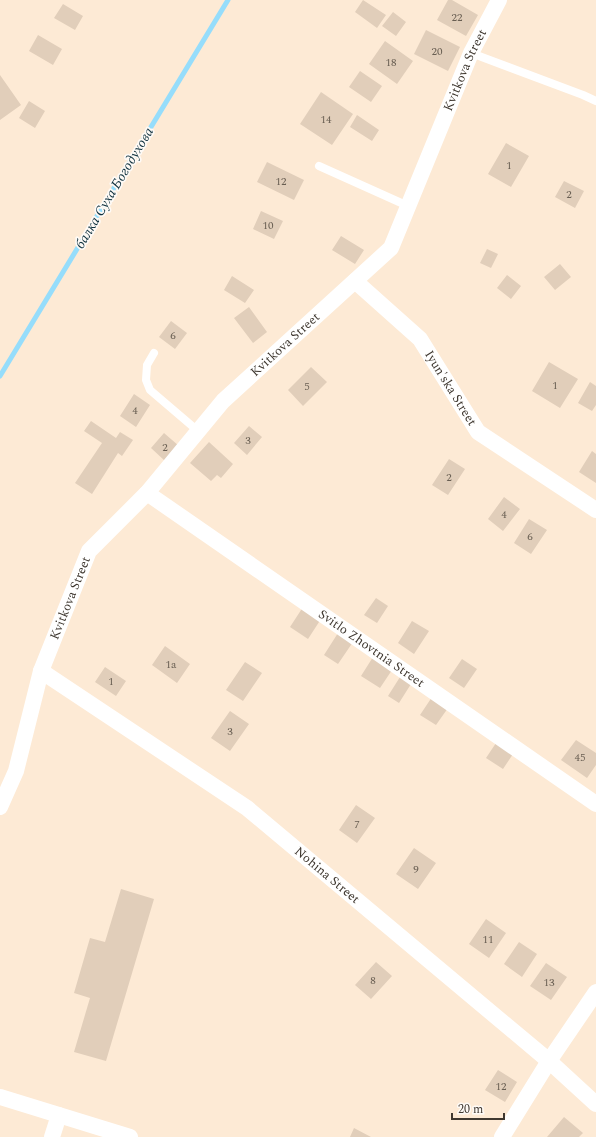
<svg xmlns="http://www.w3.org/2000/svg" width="596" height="1137" font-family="Spectral,serif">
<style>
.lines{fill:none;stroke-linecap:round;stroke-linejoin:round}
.stream{stroke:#96ddfb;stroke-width:5}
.building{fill:#e1ceba}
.service{stroke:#fff;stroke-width:8}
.minor{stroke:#fff;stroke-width:16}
.labels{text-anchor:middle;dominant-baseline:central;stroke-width:3.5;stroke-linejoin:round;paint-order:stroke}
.number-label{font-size:11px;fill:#685e52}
.street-label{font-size:13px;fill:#3f3830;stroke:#fefaf6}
.water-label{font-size:14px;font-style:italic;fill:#0f313e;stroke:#fefaf6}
</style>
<rect width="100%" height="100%" fill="#fdead5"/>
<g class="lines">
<path class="stream" d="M0,376L228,0"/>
</g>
<path class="building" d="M363,0L386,15L377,28L355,12Z
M448,0H452L478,15L466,36L437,20Z
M63,4L83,16L75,30L54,18Z
M393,12L406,22L396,36L382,26Z
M426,30L460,47L448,71L414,54Z
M38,35L62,49L53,65L29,51Z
M385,41L413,61L397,84L369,64Z
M360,71L382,86L371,102L349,87Z
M0,75L21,105L0,120Z
M321,92L353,114L332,145L300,124Z
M29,101L45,111L35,128L19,118Z
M357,115L379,130L372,141L350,127Z
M506,143L529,156L511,187L488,174Z
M267,162L304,180L294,200L257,182Z
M564,181L584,191L575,208L555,197Z
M261,211L283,221L274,239L253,229Z
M341,236L364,250L355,264L332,250Z
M487,249L498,254L491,268L480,263Z
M560,264L571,277L555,290L544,277Z
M507,275L521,286L511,299L497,288Z
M232,276L254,290L245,303L224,290Z
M249,307L267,332L253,343L234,318Z
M171,321L187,333L175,349L159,337Z
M549,362L578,379L560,408L532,391Z
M311,367L327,382L303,406L288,390Z
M590,382L596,386V405L592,411L578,403Z
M134,394L150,405L136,427L120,416Z
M91,421L116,438L120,432L133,440L122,456L118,453L92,494L75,483L102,443L84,431Z
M249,426L262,437L247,455L234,443Z
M164,433L179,446L165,461L151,448Z
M209,442L233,464L221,478L217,475L211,481L190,463Z
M592,451L596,454V483L579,472Z
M449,459L465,469L448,495L432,485Z
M504,497L520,509L503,531L488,519Z
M529,519L547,530L531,554L514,543Z
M376,598L388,606L377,623L364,615Z
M303,607L321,619L308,639L290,627Z
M412,621L429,631L414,654L398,643Z
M338,633L353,642L338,664L324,655Z
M165,646L190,664L177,683L152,665Z
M373,657L392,670L380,688L361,676Z
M462,659L477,669L464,688L449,678Z
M245,662L262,673L243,701L226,690Z
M105,667L126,681L116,696L95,682Z
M400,677L411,684L399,703L388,696Z
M432,697L448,708L436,725L420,715Z
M230,711L249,724L230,751L211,738Z
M576,740L596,753V765L587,778L561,760Z
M496,743L513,754L503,769L486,758Z
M356,805L375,818L357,843L339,830Z
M414,848L436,863L418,889L396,874Z
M121,889L154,899L106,1061L74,1052L90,998L74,993L90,938L105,942Z
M486,919L506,933L489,958L469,944Z
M519,942L537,954L522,977L504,964Z
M376,962L392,976L371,999L355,985Z
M546,963L567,977L551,1000L530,986Z
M498,1070L517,1082L505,1102L485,1090Z
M564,1117L583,1133L579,1137H547Z
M354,1128L371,1137H350Z"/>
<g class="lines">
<path class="service" d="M471,53L583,95L596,101
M319,166L408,206
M154,353L147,365L146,380L150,390L198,431"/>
<g class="minor">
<path id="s1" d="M355,281L420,339L478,432L596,510"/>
<path id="s2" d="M147,493L596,804"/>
<path id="s3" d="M41,671L247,808L549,1061L596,1104"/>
<path id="s4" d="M0,807L16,771L41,671L89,551L147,493L223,401L391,248L471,53L499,0"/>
<path d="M0,1097L130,1137"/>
<path d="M52,1137L59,1115"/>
<path d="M502,1137L549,1061L596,992"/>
</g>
</g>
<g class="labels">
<g class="number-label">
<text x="457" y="17">22</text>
<text x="437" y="51">20</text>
<text x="391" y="62">18</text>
<text x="326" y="119">14</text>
<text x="509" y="165">1</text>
<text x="281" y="181">12</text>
<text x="569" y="194">2</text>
<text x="268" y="225">10</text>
<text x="173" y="335">6</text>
<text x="555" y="385">1</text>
<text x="307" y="386">5</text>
<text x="135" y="410">4</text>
<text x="248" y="440">3</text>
<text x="165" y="447">2</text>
<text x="449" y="477">2</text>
<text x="504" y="514">4</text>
<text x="530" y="536">6</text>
<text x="171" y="664">1а</text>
<text x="111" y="681">1</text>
<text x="230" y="731">3</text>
<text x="580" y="757">45</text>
<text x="357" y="824">7</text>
<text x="416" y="869">9</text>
<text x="488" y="939">11</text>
<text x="373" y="980">8</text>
<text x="549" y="982">13</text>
<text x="501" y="1086">12</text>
</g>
<g class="street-label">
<text stroke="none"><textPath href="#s4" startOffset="893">Kvitkova Street</textPath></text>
<text stroke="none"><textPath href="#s4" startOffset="557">Kvitkova Street</textPath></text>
<text stroke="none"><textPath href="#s1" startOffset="145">Iyun'ska Street</textPath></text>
<text stroke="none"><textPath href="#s4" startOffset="221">Kvitkova Street</textPath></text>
<text stroke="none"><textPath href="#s2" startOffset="273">Svitlo Zhovtnia Street</textPath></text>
<text stroke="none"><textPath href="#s3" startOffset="352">Nohina Street</textPath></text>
</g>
<g class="water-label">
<text transform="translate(114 188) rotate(-59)">балка Суха Богодухова</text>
</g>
</g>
<path d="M452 1113v6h52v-6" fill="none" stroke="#3f3830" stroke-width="2"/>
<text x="458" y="1113" font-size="12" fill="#3f3830" stroke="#fefaf6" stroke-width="3" paint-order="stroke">20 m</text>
</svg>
